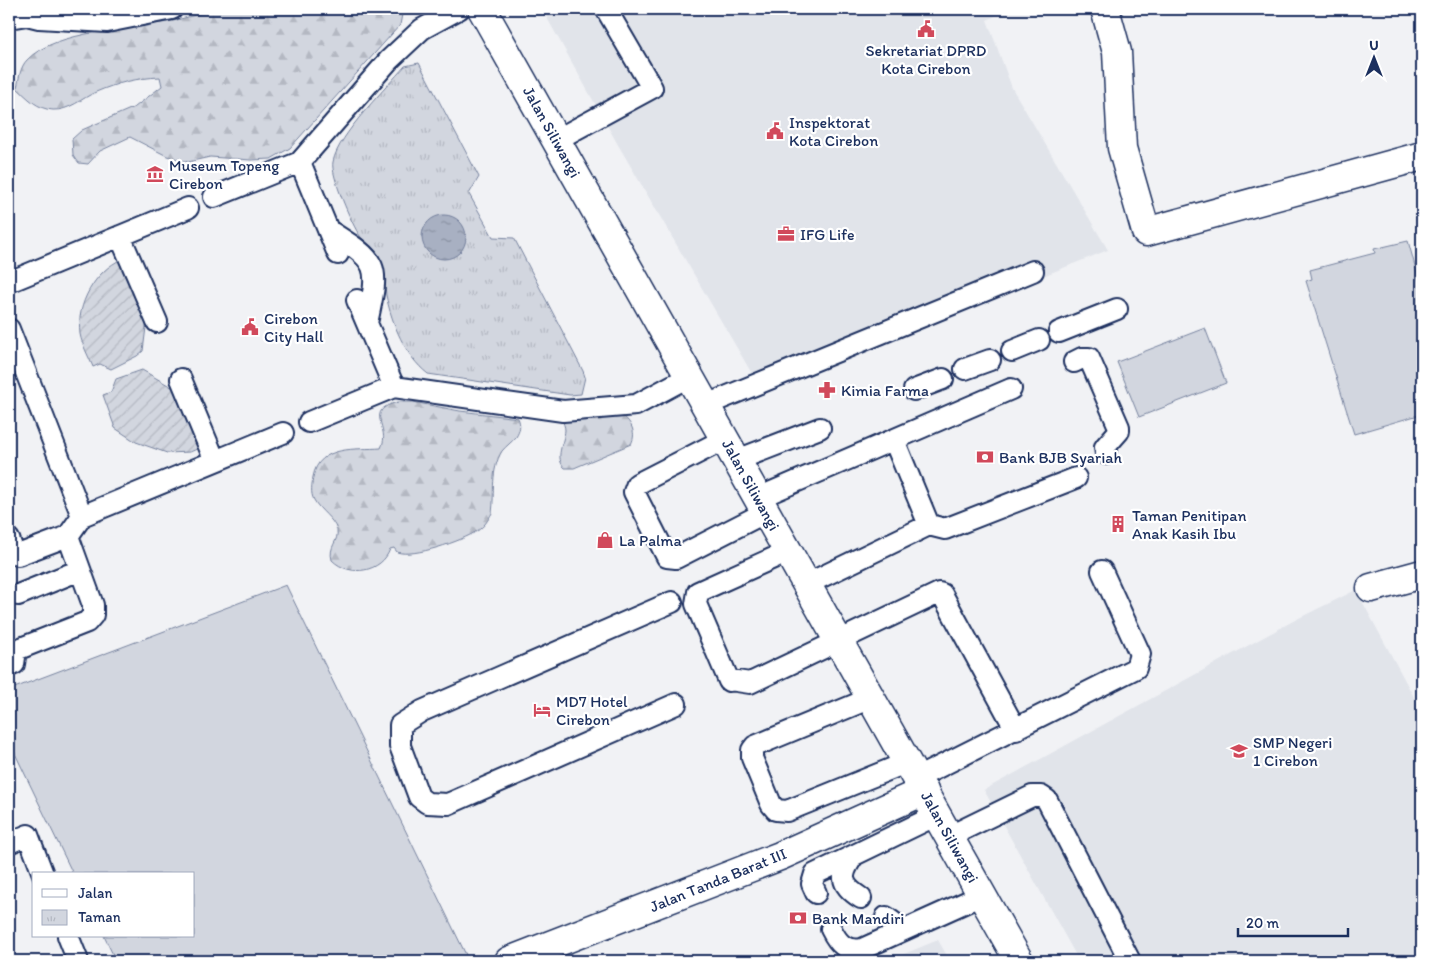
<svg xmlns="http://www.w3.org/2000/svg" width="1431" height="970" font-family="Itim,sans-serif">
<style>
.built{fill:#e1e4ea}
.grass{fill:#d2d6df;stroke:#76829e}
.forest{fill:url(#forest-firs);stroke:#76829e}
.park{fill:url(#park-tufts);stroke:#76829e}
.garden{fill:url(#garden-furrows);stroke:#76829e}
.water{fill:url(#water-ripples);stroke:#707c9a}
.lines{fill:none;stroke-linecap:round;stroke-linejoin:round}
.service-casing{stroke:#1b2f5e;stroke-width:24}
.minor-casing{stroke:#1b2f5e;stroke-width:31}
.secondary-casing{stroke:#1b2f5e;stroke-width:31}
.service{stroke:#fff;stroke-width:20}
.minor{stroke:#fff;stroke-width:28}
.secondary{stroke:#fff;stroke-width:28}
.labels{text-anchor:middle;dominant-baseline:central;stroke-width:4.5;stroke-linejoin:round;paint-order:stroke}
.poi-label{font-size:16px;fill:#1b2f5e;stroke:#fff;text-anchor:start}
.street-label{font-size:16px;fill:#1b2f5e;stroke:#fff}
</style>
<defs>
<pattern id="forest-firs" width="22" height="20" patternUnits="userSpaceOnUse" patternTransform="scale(1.25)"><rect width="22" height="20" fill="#d2d6df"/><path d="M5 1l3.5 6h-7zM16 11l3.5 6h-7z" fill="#b4b8c2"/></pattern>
<pattern id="park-tufts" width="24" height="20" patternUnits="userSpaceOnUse" patternTransform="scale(1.25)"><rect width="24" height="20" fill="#d2d6df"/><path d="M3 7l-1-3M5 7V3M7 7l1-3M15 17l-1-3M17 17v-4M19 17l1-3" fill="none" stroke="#b4b8c2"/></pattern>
<pattern id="garden-furrows" width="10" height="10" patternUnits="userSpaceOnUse" patternTransform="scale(1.25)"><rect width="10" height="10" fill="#d2d6df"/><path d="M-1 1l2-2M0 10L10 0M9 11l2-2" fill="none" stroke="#b4b8c2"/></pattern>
<pattern id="water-ripples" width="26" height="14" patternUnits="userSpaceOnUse" patternTransform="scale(1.25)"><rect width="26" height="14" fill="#a8b0c2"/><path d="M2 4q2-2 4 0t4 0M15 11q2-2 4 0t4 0" fill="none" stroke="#8890a1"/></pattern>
</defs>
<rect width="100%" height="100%" fill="#f1f2f5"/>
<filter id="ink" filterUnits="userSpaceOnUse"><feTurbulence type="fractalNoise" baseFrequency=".02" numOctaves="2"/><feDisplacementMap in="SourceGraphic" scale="10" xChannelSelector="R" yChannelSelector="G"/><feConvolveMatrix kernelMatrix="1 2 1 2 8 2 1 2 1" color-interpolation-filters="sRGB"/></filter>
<g filter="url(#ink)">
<path class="built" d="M542,9H1010L987,20L1012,88L1108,250L761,389L617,143Z
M1356,590L1422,712V958L1415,961H1079L984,790L1295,620Z
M938,940L950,961H887Z"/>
<path class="grass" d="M1408,241L1422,291V414L1354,434L1306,281L1312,279L1310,270L1375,253L1374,249Z
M1205,328L1226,383L1139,417L1117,362Z
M286,585L468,959L461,961H116L104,936H194V874H73L9,741V690Z"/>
<path class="forest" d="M217,9H403L400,25L290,148L271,159L251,160L210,157L188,162L167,156L130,137L100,151L88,164L79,163L73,155L72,139L82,130L135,107L162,86L160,77C137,78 117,83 96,92C82,98 69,111 53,110C37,109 28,98 17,88C19,79 20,67 27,60C55,30 133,29 173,21C188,17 203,13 217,9Z
M398,402H413L460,411L518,418C521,424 520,431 516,437C512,442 506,446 502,451C490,471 495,492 492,513C488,520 484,527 477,531C462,541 413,558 397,552L394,548L390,549C382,572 350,578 332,560C328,546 339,542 337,530C333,518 320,511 314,500C310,493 312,484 313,477C319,444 357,450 381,448C392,427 362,411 398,402Z
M618,413C629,418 638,432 631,444L574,468H565C554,458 564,443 565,430C565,426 563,423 562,419Z"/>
<path class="park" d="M419,63L479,177L469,194L493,237L514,238L583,371L585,377L581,394L570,395L428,374C405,356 392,324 386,295C384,281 386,268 378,255C374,247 366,243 360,236C352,225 330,174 333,162C338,135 386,88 405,66Z"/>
<path class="garden" d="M122,259L148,311L143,351L137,356L111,369L100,364L93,367C89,357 82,345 80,334C76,304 95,271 122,259Z
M142,370L182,393L204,446L190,452L167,453L136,442L115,428L103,395L111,392L116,379Z"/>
<path class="water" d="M422 237a22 22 0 1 1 44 0a22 22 0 1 1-44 0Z"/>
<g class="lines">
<g class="service-casing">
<path id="service" d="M9,18L27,15L39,18L107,22L172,9
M556,140L652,88L606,9
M300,162L338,254
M214,197L300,162L389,60L422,29L459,9
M328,230C380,263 380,263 367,323
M120,236L157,322
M9,282L188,208
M357,300L394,387
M9,329L82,516
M1059,332L1117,309
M1012,351L1039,340
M1074,362L1082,358H1089L1119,427V431L1105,447L1106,454
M965,369L990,360
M181,379L215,461
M914,390L943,379
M706,405L1033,271
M309,422L394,387L563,411L636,405L690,376
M725,439L637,484L634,492L667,557L676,558L766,512
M737,460L820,428
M758,498L1011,389
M929,525L945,529L1076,478
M9,539L14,553L18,555L68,536
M807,584L929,525L894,440
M18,595L80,570
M672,602L422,711L400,725V746L419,797L427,803L448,804L676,704
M9,666L14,664L16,650L87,622L93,615V605L68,536L82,516L283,433
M730,680L750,683L939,593L942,594L1016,730
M729,681L696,604L698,592L789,551
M871,698L755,746L752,750V758L771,804L776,810L787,811L908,762
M917,778L1136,668L1140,654L1102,571
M950,836L1032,796H1041L1047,800L1130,961
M9,843L28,835L43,874
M854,855C840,875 839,884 861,898
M816,893L812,884L815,874L937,815
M886,917L904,930
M831,929C838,943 845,952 862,949L982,895
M68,936L78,961"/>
</g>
<g class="minor-casing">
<path id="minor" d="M1105,9L1117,52L1122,148L1146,232L1422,156
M1371,588L1422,574
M509,961L780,856L924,791"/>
</g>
<g class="secondary-casing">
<path id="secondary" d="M482,9L1019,961"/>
</g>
<use href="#service" class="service"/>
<use href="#minor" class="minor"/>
<use href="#secondary" class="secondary"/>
</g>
</g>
<defs>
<g id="civic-bare" transform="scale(1.35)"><path d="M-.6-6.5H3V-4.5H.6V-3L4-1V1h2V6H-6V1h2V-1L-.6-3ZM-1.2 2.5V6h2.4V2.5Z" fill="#d1495b" stroke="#fff" stroke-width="2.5" paint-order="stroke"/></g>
<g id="museum-bare" transform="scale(1.35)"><path d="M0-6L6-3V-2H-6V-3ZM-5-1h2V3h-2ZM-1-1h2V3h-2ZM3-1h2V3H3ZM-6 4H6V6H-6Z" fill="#d1495b" stroke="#fff" stroke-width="2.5" paint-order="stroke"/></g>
<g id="office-bare" transform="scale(1.35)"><path d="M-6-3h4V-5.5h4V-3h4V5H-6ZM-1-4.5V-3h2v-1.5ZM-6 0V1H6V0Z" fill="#d1495b" stroke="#fff" stroke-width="2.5" paint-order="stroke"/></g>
<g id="pharmacy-bare" transform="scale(1.35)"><path d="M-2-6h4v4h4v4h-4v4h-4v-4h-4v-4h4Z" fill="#d1495b" stroke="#fff" stroke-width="2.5" paint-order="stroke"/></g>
<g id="bank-bare" transform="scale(1.35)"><path d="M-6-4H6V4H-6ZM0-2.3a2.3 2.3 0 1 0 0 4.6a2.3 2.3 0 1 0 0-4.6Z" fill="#d1495b" stroke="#fff" stroke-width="2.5" paint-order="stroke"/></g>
<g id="building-bare" transform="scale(1.35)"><path d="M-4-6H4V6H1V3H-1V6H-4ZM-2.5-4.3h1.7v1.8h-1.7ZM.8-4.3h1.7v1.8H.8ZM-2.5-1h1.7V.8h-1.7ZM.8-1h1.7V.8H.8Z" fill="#d1495b" stroke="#fff" stroke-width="2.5" paint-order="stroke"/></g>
<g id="shop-bare" transform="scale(1.35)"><path d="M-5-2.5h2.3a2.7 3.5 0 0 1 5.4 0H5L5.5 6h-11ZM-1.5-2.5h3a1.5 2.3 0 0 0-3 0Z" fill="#d1495b" stroke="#fff" stroke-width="2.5" paint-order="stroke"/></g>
<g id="hotel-bare" transform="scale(1.35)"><path d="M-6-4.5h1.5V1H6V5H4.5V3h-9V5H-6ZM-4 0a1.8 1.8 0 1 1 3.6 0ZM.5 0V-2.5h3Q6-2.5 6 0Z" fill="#d1495b" stroke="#fff" stroke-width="2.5" paint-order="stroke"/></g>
<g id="school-bare" transform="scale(1.35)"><path d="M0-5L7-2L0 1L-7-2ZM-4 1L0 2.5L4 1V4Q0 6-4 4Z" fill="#d1495b" stroke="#fff" stroke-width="2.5" paint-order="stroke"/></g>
</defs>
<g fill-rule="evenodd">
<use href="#civic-bare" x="926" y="29"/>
<use href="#civic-bare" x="775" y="131"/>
<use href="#museum-bare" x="155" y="174"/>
<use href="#office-bare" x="786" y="234"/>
<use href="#civic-bare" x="250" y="327"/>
<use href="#pharmacy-bare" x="827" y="390"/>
<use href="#bank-bare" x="985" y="457"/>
<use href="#building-bare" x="1118" y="524"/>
<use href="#shop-bare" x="605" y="540"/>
<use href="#hotel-bare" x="542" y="710"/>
<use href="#school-bare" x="1239" y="751"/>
<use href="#bank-bare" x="798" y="918"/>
</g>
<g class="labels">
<g class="poi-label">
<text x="926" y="50" text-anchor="middle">Sekretariat DPRD<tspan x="926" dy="18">Kota Cirebon</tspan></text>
<text x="789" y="122">Inspektorat<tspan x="789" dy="18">Kota Cirebon</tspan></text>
<text x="169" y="165">Museum Topeng<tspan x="169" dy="18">Cirebon</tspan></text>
<text x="800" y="234">IFG Life</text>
<text x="264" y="318">Cirebon<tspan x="264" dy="18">City Hall</tspan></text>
<text x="841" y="390">Kimia Farma</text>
<text x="999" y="457">Bank BJB Syariah</text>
<text x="1132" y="515">Taman Penitipan<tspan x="1132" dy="18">Anak Kasih Ibu</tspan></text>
<text x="619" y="540">La Palma</text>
<text x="556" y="701">MD7 Hotel<tspan x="556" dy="18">Cirebon</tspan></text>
<text x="1253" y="742">SMP Negeri<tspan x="1253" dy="18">1 Cirebon</tspan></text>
<text x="812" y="918">Bank Mandiri</text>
</g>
<g class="street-label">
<text transform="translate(552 132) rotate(61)">Jalan Siliwangi</text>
<text transform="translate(751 485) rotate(61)">Jalan Siliwangi</text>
<text transform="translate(950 837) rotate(61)">Jalan Siliwangi</text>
<text transform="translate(718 880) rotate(-22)">Jalan Tanda Barat III</text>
</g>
</g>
<rect width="1431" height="970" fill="none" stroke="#fff" stroke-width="30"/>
<rect x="15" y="15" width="1401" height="940" fill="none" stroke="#1b2f5e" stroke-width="2" filter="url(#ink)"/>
<rect x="32" y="872" width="162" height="65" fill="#ffffff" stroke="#a4acbf"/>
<rect x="42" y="889" width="25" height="8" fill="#ffffff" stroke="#a4acbf"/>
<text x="78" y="898" font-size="15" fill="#1b2f5e">Jalan</text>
<rect x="42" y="910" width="25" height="15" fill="url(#park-tufts)" stroke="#a4acbf"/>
<text x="78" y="922" font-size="15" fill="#1b2f5e">Taman</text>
<g transform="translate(1374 58)" stroke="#ffffff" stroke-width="4" paint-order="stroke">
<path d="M0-4L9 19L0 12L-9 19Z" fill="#1b2f5e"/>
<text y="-8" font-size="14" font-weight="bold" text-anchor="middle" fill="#1b2f5e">U</text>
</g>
<path d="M1238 928v8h110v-8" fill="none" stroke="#1b2f5e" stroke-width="2.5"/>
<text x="1246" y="928" font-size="15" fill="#1b2f5e" stroke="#ffffff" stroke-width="4" paint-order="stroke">20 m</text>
</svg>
